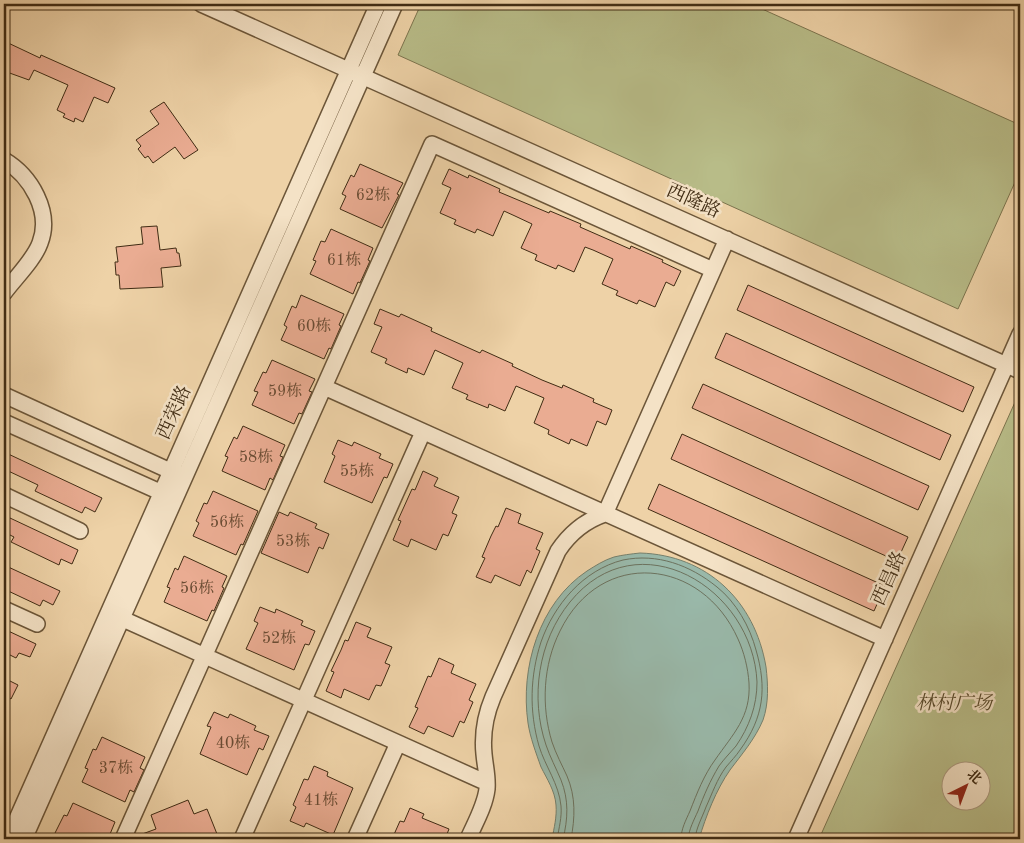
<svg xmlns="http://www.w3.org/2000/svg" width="1024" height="843" font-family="'Old Standard TT','Noto Serif SC',serif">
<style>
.green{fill:#b8bc88;stroke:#7c744e;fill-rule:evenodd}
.water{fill:#99b8a9;stroke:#75806d}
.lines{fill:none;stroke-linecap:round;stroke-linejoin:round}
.shore{stroke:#6c725e;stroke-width:1}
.building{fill:#eaac92;stroke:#402c14}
.minor-casing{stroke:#6c5639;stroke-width:18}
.minor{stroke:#f4e2c6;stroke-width:15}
.labels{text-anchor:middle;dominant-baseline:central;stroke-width:5;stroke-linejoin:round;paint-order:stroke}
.number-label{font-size:16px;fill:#6a4c34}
.street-label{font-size:19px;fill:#402c14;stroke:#f4e2c6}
.park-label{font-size:19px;font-style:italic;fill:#58492b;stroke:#f4e2c6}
</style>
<rect width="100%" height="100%" fill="#eed2a7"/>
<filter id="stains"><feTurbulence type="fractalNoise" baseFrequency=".004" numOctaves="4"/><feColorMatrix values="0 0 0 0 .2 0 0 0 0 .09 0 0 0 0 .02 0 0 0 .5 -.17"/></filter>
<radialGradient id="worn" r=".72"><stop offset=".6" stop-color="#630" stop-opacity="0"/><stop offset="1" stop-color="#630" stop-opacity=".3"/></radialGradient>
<path class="green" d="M421,4H751L1020,125V171L958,309L398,55Z
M1020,391V839H819ZM952,770H982V800H952Z"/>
<path class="water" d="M640,553C707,555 755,601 766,667C768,684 769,703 763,720C755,739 742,754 730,770C716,790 706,816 699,839H552C554,828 557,817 556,805C555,791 547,779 541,767C536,753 530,737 528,723C520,668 539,603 587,571C595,566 604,560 614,557C622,555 631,554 640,553Z"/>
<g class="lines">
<path class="shore" d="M557,839C559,828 562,817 561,806C559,784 545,766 539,746C529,711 530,676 541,642C554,605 583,570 623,560C657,553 690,565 717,587C736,602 750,627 756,650C767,688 764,717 740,750C736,756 731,761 726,767C717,779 712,794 706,807C702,818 696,828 695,839
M563,839C568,819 569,800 561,780C556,768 550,757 546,745C530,698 538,641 570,602C638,518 753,588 757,682C757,706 749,727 736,746C730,753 724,759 719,766C710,781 704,795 698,811C694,820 689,829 688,839
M571,839C575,818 576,797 567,776C562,765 556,754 552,742C541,706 543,665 560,631C601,547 702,558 738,639C744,652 748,668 749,683C751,717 733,734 715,760C704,775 697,793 690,811C686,820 681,829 681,839"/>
</g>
<path class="building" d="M4,41L40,58L41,55L115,88L108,103L94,97L83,122L75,118L74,122L63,117L65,114L57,110L68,85L34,70L29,80L4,71Z
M164,102L198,150L184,159L175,147L153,163L148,156L145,158L138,149L141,146L136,140L159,124L150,111Z
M360,164L403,183L397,194L399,195L382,228L340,209L346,196L342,194L351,175L354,177Z
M449,169L468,178L469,175L500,189L499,192L530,205L549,213L550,211L581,224L580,227L630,249L631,246L663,260L662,262L681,271L674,286L666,282L655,307L639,300L637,304L616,295L618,291L602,284L613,259L593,250L585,247L574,272L558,265L556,269L535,260L537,255L521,248L532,224L515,216L504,211L493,236L477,229L475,233L454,224L456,220L440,213L451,188L442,184Z
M157,226L160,250L176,248L177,253H179L181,266L161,268L163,287L120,289L119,275H116L115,262H118L116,247L143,244L141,227Z
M331,229L373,248L368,260L370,261L360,283L358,282L353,294L310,274L316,261L313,260L321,241L325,242Z
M748,285L974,387L963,412L737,310Z
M301,295L344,314L339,325L341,326L331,349L329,348L324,359L281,340L287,327L284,325L292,306L296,308Z
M380,309L399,317L401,314L432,328L431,331L480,353L482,350L513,364L512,366L542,380L562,388L563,385L594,399L593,402L612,410L606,425L597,421L587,446L571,439L569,444L548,434L549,430L534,423L544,398L516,386L505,411L489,404L488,408L466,399L468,395L452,388L463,363L435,350L424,375L408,368L407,373L385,363L387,359L371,352L382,327L374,324Z
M726,333L951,435L940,460L715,358Z
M272,360L315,379L309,391L312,392L302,414L299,413L294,424L252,405L258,392L254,391L263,372L266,373Z
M703,384L929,486L918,510L692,408Z
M243,426L285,445L280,456L283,457L273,480L270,478L265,490L222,471L228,457L225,456L234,437L237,439Z
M682,434L908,537L897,561L671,459Z
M338,440L352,446L354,442L381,454L379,458L393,464L387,478L384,477L372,503L324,482L335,456L332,454Z
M4,452L102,498L95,512L85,507L82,513L35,491L38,485L4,469Z
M423,471L438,478L434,486L459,497L452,513L457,515L448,536L443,534L436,550L411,539L408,547L393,540L401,521L398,520L412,489L415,490Z
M659,484L885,586L874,611L648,509Z
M213,491L258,511L243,545L241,544L236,555L193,536L199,523L196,521L204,503L207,504Z
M506,508L521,514L518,523L543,533L536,549L540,551L531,573L527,570L520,586L495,575L491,583L476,577L485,558L482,557L491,536L496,526L498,527Z
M279,512L288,516L290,512L317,524L315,528L329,534L323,549L319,547L308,573L261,553Z
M10,518L78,550L72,564L61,559L59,565L11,542L14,537L4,532Z
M184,556L227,576L222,587L224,588L214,611L212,610L207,621L164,602L170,588L167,587L175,568L178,570Z
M4,565L60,591L53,605L43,600L40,606L4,589Z
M260,607L275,613L276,609L303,621L301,625L315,631L309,645L305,644L294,670L246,649L258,623L254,621Z
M356,622L371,628L367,637L392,647L385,663L390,665L381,686L376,685L369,700L344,689L341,698L326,691L334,672L331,671L341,650L345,640L348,641Z
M4,629L36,644L30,657L19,653L16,658L4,652Z
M439,658L454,665L451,673L476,684L469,700L473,702L464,723L460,721L453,737L428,726L424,734L409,727L418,708L415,707L428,676L431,677Z
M4,678L18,685L11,699L4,695Z
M214,712L228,718L230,714L256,726L254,730L269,736L263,750L259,748L247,775L200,754L211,727L207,726Z
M102,737L145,757L140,768L144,770L134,792L130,790L125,802L82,782L88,769L85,768L93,749L96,750Z
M314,766L328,772L327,776L353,788L333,835L306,823L304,827L290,821L296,807L293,805L304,779L308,780Z
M188,800L194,814L207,809L219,839H133L134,837L156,829L151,815Z
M73,803L115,822L108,839H56L58,835L55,833L64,815L67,816Z
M410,808L424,814L422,818L449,829L445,839H392L400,821L404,822Z"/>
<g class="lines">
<g class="minor-casing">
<path id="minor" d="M201,4L1020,371
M4,160C31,176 52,212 40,243C34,260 15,278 4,293
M324,387L885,639
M4,395L179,475
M4,422L169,496
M4,495L80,531
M4,609L37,624
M114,615L487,783
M8,839L378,4
M24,839L395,4
M123,839L432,144L713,270
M242,839L423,432
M355,839L398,743
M468,839C475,823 485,806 487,789C488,776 485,766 484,754C482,734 485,716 493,697L558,551C570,533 584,521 605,514L727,239
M796,839L1020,334"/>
</g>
<use href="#minor" class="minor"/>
</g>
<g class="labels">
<g class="number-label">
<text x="373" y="196">62栋</text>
<text x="344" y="261">61栋</text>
<text x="314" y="327">60栋</text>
<text x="285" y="392">59栋</text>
<text x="256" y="458">58栋</text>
<text x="357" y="472">55栋</text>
<text x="227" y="523">56栋</text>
<text x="293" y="542">53栋</text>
<text x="197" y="589">56栋</text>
<text x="279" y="639">52栋</text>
<text x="233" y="744">40栋</text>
<text x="116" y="769">37栋</text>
<text x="321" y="801">41栋</text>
</g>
<g class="street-label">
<text transform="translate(693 202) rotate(24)">西隆路</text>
<text transform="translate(175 413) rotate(-66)">西荣路</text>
<text transform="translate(890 579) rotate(-66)">西昌路</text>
</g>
<g class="park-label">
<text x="954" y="704">林村广场</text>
</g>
</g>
<rect width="1024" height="843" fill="none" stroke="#eed2a7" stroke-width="20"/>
<rect x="5" y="5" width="1014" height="833" fill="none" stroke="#402c14" stroke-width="2.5"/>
<rect x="10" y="10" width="1004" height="823" fill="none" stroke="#402c14"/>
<g transform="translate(966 786) rotate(42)"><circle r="24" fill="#f4e2c6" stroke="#ac997f"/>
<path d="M0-4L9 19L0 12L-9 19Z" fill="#8f2418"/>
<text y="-8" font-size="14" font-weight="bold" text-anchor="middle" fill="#402c14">北</text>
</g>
<rect width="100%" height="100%" filter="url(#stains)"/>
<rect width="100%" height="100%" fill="url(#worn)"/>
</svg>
